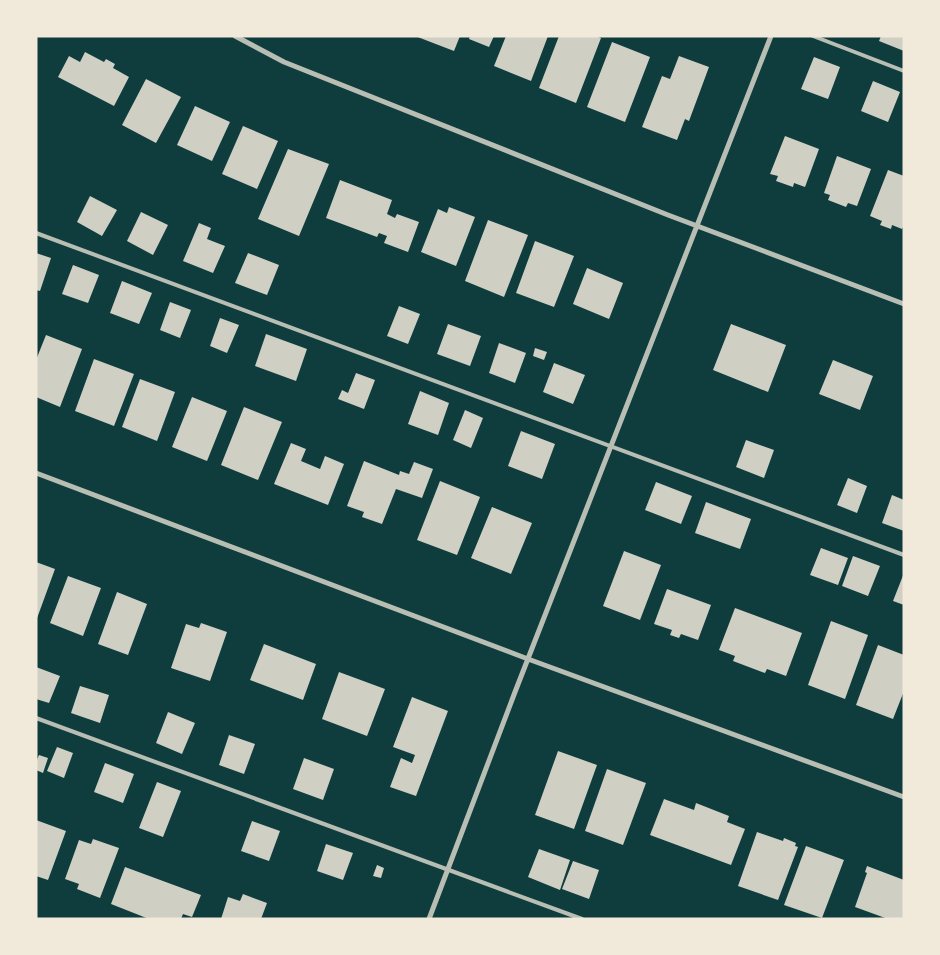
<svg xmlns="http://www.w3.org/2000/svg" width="940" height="955" font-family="'IBM Plex Sans',sans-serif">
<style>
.building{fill:#cfcfc3}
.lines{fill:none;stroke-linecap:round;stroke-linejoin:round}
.service{stroke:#b8beb3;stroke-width:4}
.minor{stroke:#b8beb3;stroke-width:5}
</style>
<rect width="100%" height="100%" fill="#0f3d3e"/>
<path class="building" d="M415,36H460L454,51Z
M470,36H494L489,47L469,39Z
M506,36H548L531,81L494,66Z
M559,36H596L601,38L576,103L539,88Z
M881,36H904V51L879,41Z
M612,42L650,57L625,122L587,107Z
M85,52L104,62L106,59L115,64L113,68L129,77L114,106L58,77L69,56L80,62Z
M679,56L709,67L689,121L685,119L677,140L642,127L662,76L670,79Z
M814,57L840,67L828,99L801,89Z
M146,79L181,97L156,143L122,125Z
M873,81L900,92L888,122L861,111Z
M195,106L230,122L212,161L177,145Z
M243,126L278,141L257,189L222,174Z
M785,136L819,149L805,187L794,183L793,187L776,181L778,176L770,174Z
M288,149L329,164L299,236L258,219Z
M837,156L871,169L857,206L848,203L846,207L828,200L830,195L824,193Z
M888,170L904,176V225L902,229L892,225L891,229L880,225L882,221L870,216Z
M340,180L392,200L387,214L395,218L397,214L419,222L408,252L384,243L387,236L379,233L377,237L326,218Z
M90,196L117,210L102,236L77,222Z
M449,207L475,217L456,266L421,252L438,209L447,213Z
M141,212L168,225L153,255L127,241Z
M488,220L528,235L504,297L465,281Z
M199,223L211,228L207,239L225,246L213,273L183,261Z
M535,241L574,256L554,307L516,293Z
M36,253L51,258L40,291L36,290Z
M248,253L279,265L267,295L235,283Z
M73,265L99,275L88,303L62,294Z
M587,268L623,283L609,319L573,304Z
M122,281L152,293L139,324L110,313Z
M170,302L191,310L180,338L160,330Z
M399,306L420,314L408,344L387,336Z
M220,318L239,325L227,353L210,346Z
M448,324L481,336L470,366L437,354Z
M731,324L786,345L768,392L713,370Z
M266,334L307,349L296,381L255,366Z
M46,335L82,349L60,407L36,397V360Z
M499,343L526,353L515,383L489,373Z
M535,348L547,352L544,360L533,356Z
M94,359L134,374L114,426L75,411Z
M833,360L873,376L860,410L819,394Z
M554,363L585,375L573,404L543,392Z
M356,373L375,380L364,409L338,399L342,390L348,393Z
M140,379L175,392L157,441L122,427Z
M420,391L449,403L438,435L408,424Z
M192,397L227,411L207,461L172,447Z
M244,407L282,422L258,480L221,465Z
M465,410L483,418L471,448L453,440Z
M521,431L555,444L542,479L508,466Z
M746,440L774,450L764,478L736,467Z
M291,443L306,449L301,461L320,469L325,456L344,464L328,505L274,484Z
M364,461L399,475L400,471L409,474L414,462L433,469L422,498L396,489L382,524L362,517L364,512L347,506Z
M848,478L867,486L857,513L837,505Z
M440,481L480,497L457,555L417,540Z
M656,482L692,496L681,524L645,510Z
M892,495L904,500V531L882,523Z
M706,502L751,519L740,549L695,533Z
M492,507L532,523L511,574L471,558Z
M821,548L848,558L838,585L810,575Z
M624,551L661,565L640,620L603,606Z
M853,556L880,566L868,596L842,586Z
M36,562L55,569L36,621Z
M904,573V605L893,601Z
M68,576L101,588L83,636L50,623Z
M667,589L711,605L698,640L681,634L679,638L670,635L672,630L654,624Z
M117,592L147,604L128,655L98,644Z
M735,608L802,633L786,676L767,669L765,673L733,661L735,656L719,650Z
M831,621L868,635L845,699L808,685Z
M201,623L227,632L210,681L171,668L186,624L199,628Z
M264,644L316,664L303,700L250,680Z
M878,645L904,655V691L893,719L856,705Z
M36,667L60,676L49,703L36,699Z
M339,672L385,689L367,736L322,719Z
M80,686L109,695L100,723L71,713Z
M412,697L448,711L416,796L390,787L401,758L412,763L415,755L393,747Z
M168,712L195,723L182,754L156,743Z
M229,735L255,744L244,774L219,765Z
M57,747L73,753L64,778L47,771Z
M558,751L597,765L574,829L535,815Z
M39,755L48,758L43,773L36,770V762Z
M304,758L334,769L323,800L293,789Z
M105,763L134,774L123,803L94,792Z
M607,769L646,783L623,845L585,831Z
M157,782L181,791L163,837L139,828Z
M664,799L694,810L696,803L729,816L727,822L745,829L731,865L650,835Z
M36,820L66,831L48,880L36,876Z
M252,821L280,831L269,861L241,851Z
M757,832L783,841L784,838L796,843L795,846L798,847L778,900L738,886Z
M93,839L119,848L100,898L77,889L79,884L65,879L79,840L91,844Z
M326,844L353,853L343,880L317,871Z
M806,846L844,860L822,918L784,905Z
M539,849L570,860L560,890L528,877Z
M573,861L599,870L589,899L562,889Z
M377,865L384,868L381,878L373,876Z
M867,866L904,880V919H888L855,907L867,873L865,872Z
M125,867L201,895L192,917L183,914L181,919H149L111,904Z
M243,894L267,903L261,919H221L228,897L240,901Z"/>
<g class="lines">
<path class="service" d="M813,36L904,71
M36,233L904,555
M36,718L582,919"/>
<path class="minor" d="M235,36L284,62L668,215L904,304
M36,473L528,659L904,797
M429,919L515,692L771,36"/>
</g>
<rect width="940" height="955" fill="none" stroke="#f1e9da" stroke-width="75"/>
</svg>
